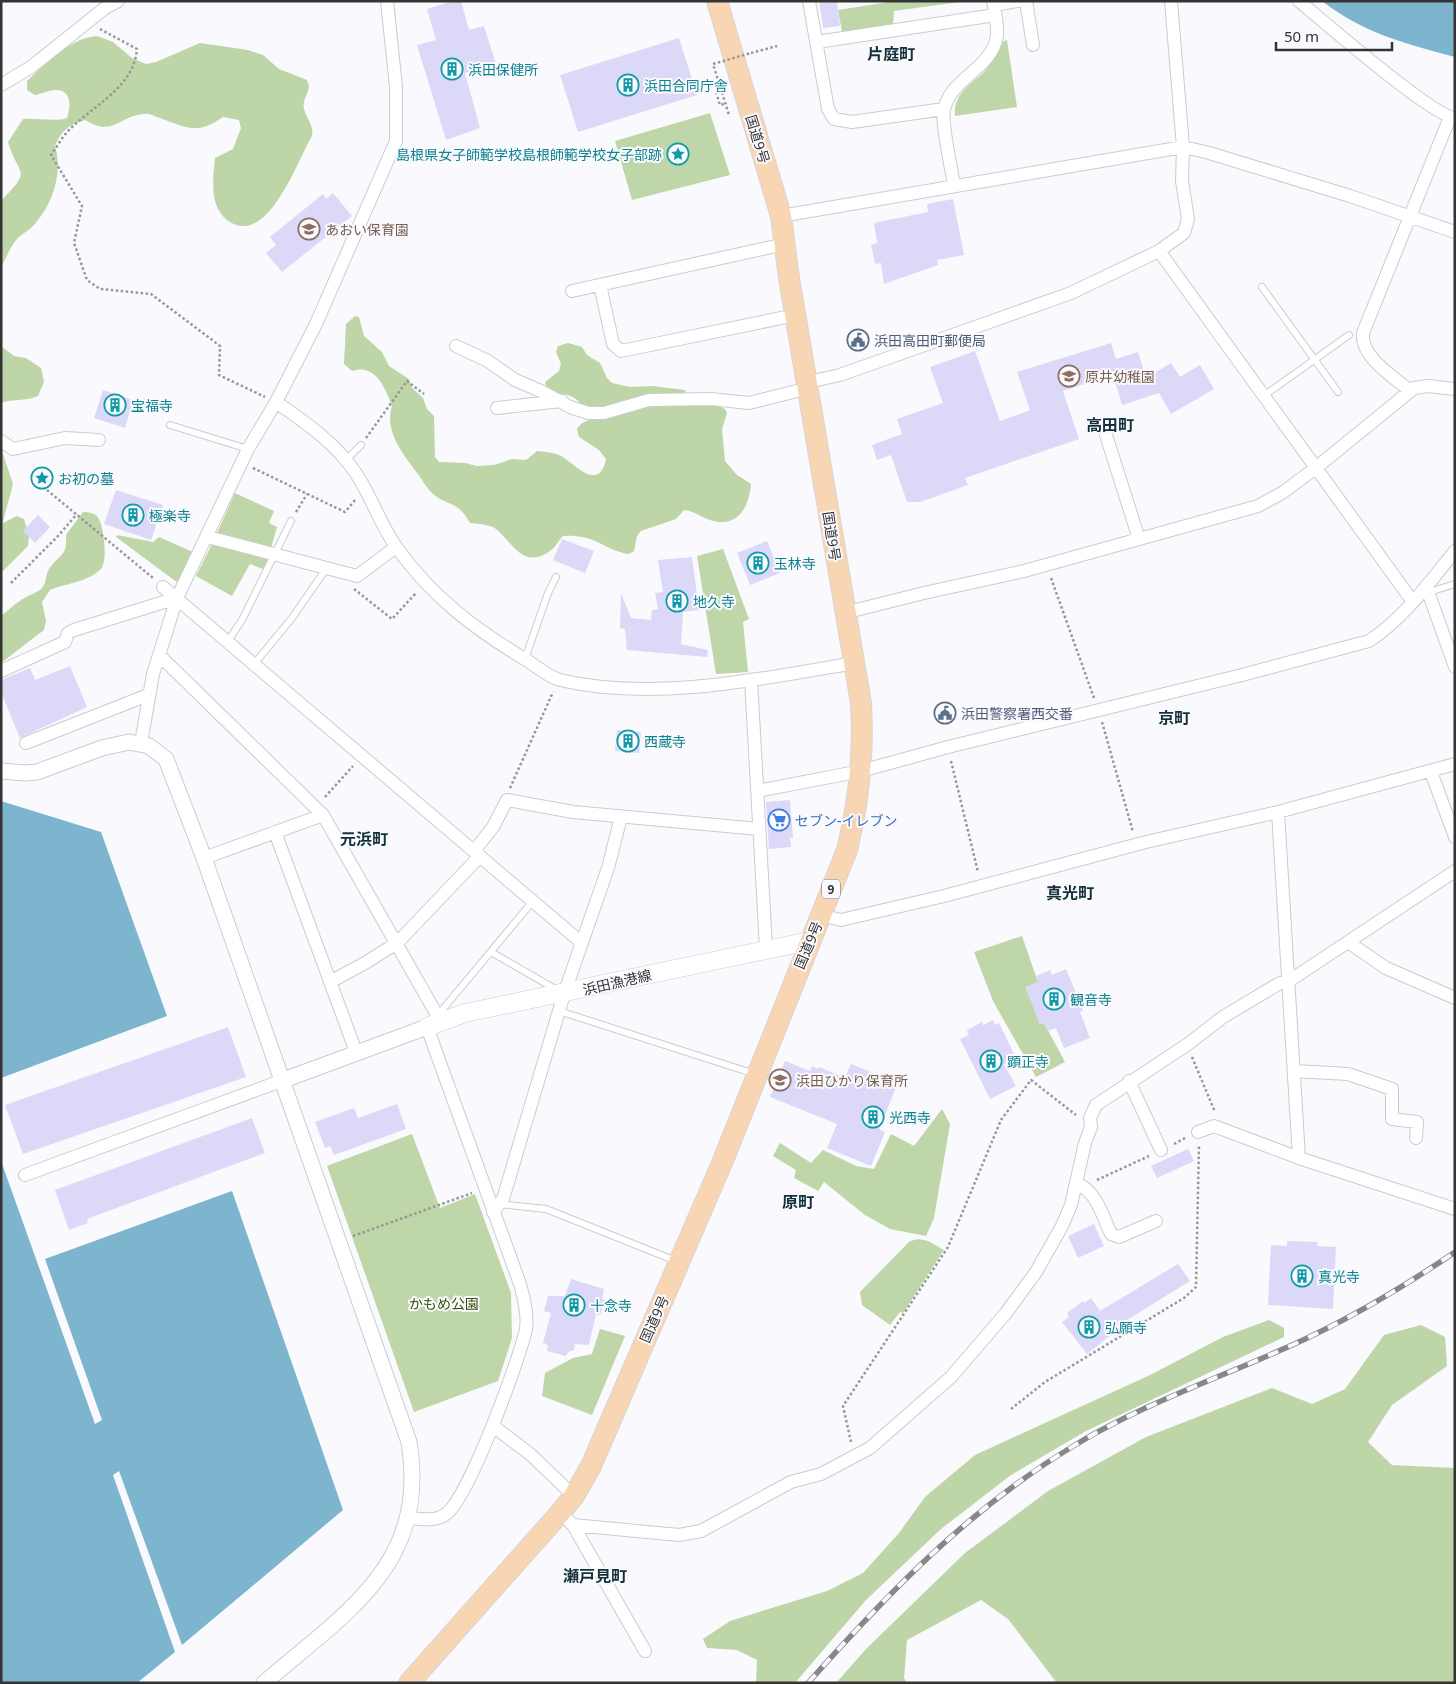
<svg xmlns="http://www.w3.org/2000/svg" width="1456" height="1684" font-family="'Noto Sans','Noto Sans JP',sans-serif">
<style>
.green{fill:#bed6a8}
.forest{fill:#bdd5a7}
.water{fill:#7cb5cd}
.building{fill:#dbd9f7}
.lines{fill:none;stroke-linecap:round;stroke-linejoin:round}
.service-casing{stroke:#cccccf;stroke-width:8}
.minor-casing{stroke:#cccccf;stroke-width:14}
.tertiary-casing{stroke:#cccccf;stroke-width:17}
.secondary-casing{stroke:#cccccf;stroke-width:19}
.trunk-casing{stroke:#d6d6d7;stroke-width:22}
.path{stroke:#979799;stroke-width:2.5;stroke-dasharray:2.5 2.5;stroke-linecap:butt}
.service{stroke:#fff;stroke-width:6}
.minor{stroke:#fff;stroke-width:12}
.tertiary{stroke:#fff;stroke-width:15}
.secondary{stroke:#fff;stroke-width:18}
.trunk{stroke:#f8d6b4;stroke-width:20}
.rail-casing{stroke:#878789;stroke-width:5.5}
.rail{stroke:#faf9fd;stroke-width:4;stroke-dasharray:11;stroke-linecap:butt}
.path-bridge{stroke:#979799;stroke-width:2.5;stroke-dasharray:2.5 2.5;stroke-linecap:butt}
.labels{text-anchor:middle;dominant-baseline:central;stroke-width:4;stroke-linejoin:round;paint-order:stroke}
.shield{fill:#faf9fd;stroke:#6f6f71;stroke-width:1}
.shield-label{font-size:12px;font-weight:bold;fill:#343435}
.culture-label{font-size:14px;fill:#0d838f;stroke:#faf9fd;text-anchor:start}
.street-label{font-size:14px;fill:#343435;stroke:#faf9fd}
.education-label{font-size:14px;fill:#785e54;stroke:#faf9fd;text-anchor:start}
.service-label{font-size:14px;fill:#4e5e75;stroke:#faf9fd;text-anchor:start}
.shop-label{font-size:14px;fill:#366cbe;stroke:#faf9fd;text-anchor:start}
.park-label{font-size:14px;fill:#33500b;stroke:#faf9fd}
.quarter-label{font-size:16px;font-weight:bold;fill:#13313b;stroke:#faf9fd}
</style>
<rect width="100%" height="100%" fill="#faf9fd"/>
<path class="green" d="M895,1H967L894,11L893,24L842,32L838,10Z
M1007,40L1017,107L955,116C953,94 970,85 984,72C992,63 998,53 1002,42Z
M710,113L730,175L632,200L615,141Z
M1,448L13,484L1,529Z
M235,493L274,511L269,523L277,527L271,548L217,533Z
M117,535L153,542L159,537L195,553L178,583L116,537Z
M213,542L270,556L263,569L250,564L232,596L196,576Z
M723,549L749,619L743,622L748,672L716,674L697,556Z
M1022,936L1038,982L1026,987L1040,1024L1044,1023L1065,1062L1036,1077L993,1001L974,952Z
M942,1109L950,1124L934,1218L926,1236L890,1229L865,1215L824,1182L818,1191L794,1178L796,1170L773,1156L780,1143L811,1163L823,1150L856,1166L874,1169L891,1134L914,1146Z
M412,1134L440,1208L475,1194L511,1293L512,1338L498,1381L414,1412L327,1166Z
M919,1239L928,1241L944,1250L903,1313L900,1312L890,1325L862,1305L860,1292L910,1241Z
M600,1329L625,1336L592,1415L542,1396L545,1373L573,1358L592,1354Z"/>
<path class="forest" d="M97,36L113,42L132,58L146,64L156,62L200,43L248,50L263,55L279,69L307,80L309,86C308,95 302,100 304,109C307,120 314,125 312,136C297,161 267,250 227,220C209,206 213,178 215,158L233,149L241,128L239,120L223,117C198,135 187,128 160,118C155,117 150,113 145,114C119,115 114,138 85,120C68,125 62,130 55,146C63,173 53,204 34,225C29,231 21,234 16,240C10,247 6,259 1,267V201C33,168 19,178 8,142L23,119C36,118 58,122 67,118C71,107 72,89 55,90C49,90 42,94 35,95L27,90V81C47,63 70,38 97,36Z
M355,316L359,317L364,336L382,352L389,366L409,379L412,388L423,398L427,409L434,416L435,457L439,462L465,463L477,466L494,465L512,459L526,460L537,451C544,452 555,452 561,456C573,462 599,494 606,459L599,450L579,437L577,429L582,423C610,411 699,395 725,409L727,413L722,429L725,461L737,475L751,484C749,507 738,529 710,520C701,517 694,511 684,510L676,519L641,531L637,536L634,551L629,554C603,550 595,533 563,536C557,542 555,549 547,553C522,568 512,542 496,529C489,524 478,524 470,523C456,498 448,508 431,492C426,487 422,479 417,473C403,453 384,432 392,406C385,387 375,363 352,371L344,364L346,324Z
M568,343L582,347L587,355L600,363L607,378L612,383L630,387L652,386L685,390L686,395L612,407L584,408C572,390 563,398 547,388L545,382L559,371L561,364L556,352L558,346Z
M1,346L14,356L26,358L41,368L44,382L38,396C24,402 15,398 1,403Z
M83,512C88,512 94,513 97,516C104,524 108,561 101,569C88,582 67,583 50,590L42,602L46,621L44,630L1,663V616C8,611 13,605 20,601C26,596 35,594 41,589C47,583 45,577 48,571C57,554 68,559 66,535Z
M17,516L24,519L29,536L28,546L1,573V524Z
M1269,1320L1284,1328V1337L1086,1431L1011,1475L941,1529L866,1600L795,1683H756L757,1660L737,1650L707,1648L703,1639L730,1621L827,1591L863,1573L899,1533L925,1497L975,1455L1150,1375L1223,1337Z
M1421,1325L1445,1337L1447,1366L1392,1405L1368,1442L1392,1465L1455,1468V1683H1057L1008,1619L981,1600L907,1640L904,1678L907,1683H836L867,1648L965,1553L1048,1491L1146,1437L1272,1388L1312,1404L1345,1389L1384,1335Z"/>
<path class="water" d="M1322,1H1455V57C1404,43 1365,34 1322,1Z
M1,801L101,832L167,1016L1,1078Z
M1,1161L95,1424L102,1420L45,1259L232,1191L343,1510L182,1645L119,1471L113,1475L175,1652L137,1683H1Z"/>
<path class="building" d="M453,1H461L469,30L484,26L496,64L465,73L480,128L446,140L417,45L436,40L427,9Z
M819,1H837L840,26L823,28Z
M679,38L697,95L578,132L560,75Z
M333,193L352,216L282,272L266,253L276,245L270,237L323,194L326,199Z
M953,199L964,255L937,260L938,265L884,284L881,263L875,264L871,245L877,243L874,223L928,212L927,204Z
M1111,343L1116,359L1138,352L1146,378L1171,363L1180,377L1200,365L1214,389L1171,414L1159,393L1122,405L1113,375L1063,391L1079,439L965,478L968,485L920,502H907L891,455L877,460L872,445L902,434L897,419L943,403L930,367L975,351L1000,421L1030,410L1017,372Z
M103,390L133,400L125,428L94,418Z
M116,490L163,505L151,540L104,524Z
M38,515L50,527L35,543L23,531Z
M562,539L594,551L585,573L553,560Z
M767,541L780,573L750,585L737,553Z
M692,557L699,610L683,612L681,644L708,650L707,657L627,650L625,629L620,628L621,593L631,618L651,620L652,610L658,609L655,593L663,592L658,560Z
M70,666L87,707L20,738L1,692V680L30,668L35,680Z
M617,730L641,732L639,753L615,751Z
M790,800L793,838H790L791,847L769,849L766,802Z
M1066,969L1083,1010L1080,1012L1090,1038L1064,1048L1056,1028L1047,1031L1044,1023L1040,1024L1025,987L1038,982L1036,976L1050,970L1052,975Z
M993,1020L995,1025L999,1023L1016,1058L1004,1064L1016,1086L990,1099L960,1039L969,1035L967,1030L982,1022L984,1025Z
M228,1027L246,1077L23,1154L5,1105Z
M785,1061L810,1071L812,1066L819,1069V1067L845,1078L851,1064L898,1083L879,1129L885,1132L871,1166L827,1148L837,1124L770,1097Z
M397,1104L406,1129L334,1155L330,1146L325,1148L315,1122L354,1108L358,1118Z
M252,1118L265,1153L87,1219L88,1223L69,1230L55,1190Z
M1188,1149L1194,1161L1157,1178L1151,1166Z
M1094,1224L1104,1246L1078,1258L1068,1236Z
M1287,1241L1318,1242L1317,1246L1336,1247L1333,1309L1268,1305L1271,1245L1287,1246Z
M1178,1264L1190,1281L1114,1328L1116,1331L1087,1354L1062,1322L1069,1317L1067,1313L1083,1301L1084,1303L1091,1298L1100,1311Z
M571,1279L604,1289L602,1299L605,1300L600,1315L596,1314L589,1345L575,1344L574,1350L568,1352L566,1356L547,1351L548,1345L543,1343L551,1313L544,1311L548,1296H565Z"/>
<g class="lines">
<g class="service-casing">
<path id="service" d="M1262,287L1338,392
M1265,395L1349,335
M170,425L248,449
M346,460L361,445
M1429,592L1455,584
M228,641L242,620L291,521
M525,659L548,593L556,577
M255,663L292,618L326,569
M491,952L557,990
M559,1011L755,1074
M438,1015L533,901
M499,1204L546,1209L676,1261"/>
</g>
<g class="minor-casing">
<path id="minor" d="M809,1L828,109L834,119L852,122L944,109
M1026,1L1033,45
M1299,1C1323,21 1432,116 1455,118
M994,5L1018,1
M817,42L995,15
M1,85L31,67L105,8L118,1
M954,186C952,170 941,124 944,110C950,78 992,69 997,36C998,25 995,12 993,1
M781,216L1183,147L1206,152L1350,196L1455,232
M1159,251L1413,602
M600,285L613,344L621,351L796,315
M572,291L785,244
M456,346L488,361L515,380L543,392L570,407L588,413H604L649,400L711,399L749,403L809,388
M808,382L840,375L1071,293L1159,251L1184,233L1188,219L1182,181L1183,147L1171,1
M1410,391C1394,377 1360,357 1363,333L1450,117
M276,402C305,422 337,444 357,475C372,498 381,526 397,548C432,597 476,630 528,661C537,667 549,677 560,680C653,702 761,679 854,663
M497,408L562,401
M1106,435L1139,539
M1,441L13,449L65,438L99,440
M208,537L357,576L396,547
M1426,586L1455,667
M163,587L582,943
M844,613L924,593L1024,571L1258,506L1282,493L1317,467L1414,388L1428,386L1455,389
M159,655L323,815L441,1022
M1,671L65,642L68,633L74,630L177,598
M751,680L766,948
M26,743L148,695
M141,743L153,674L177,598L248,449L276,402L316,324L396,141V87L387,1
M1431,772L1455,837
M758,791L861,771L948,747L1242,675L1369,641C1404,618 1429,583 1455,551
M1278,812L1299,1158
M275,832L356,1052
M474,851L493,827L507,800L573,812L759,829
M204,858L323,815
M821,915L841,920L944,896L1146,842L1278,812L1455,764
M1348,942L1386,968L1455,998
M330,982L365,963L397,943L480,856
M1294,1071L1348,1074L1392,1089V1119L1417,1122L1416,1138
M1129,1081L1161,1150
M1198,1132L1214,1126L1299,1158L1455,1209
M25,1175L281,1081
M1077,1184C1096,1190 1103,1217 1111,1234L1119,1237L1156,1221
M493,1212L503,1199L564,994L608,868L621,817
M493,1426L530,1454L574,1496
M560,1513L573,1525L679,1535L701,1531L791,1482L821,1474L870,1448L951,1377L1006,1313L1036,1272L1062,1226L1071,1205L1085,1143L1091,1127L1090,1118L1096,1105L1188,1044L1223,1017L1280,983L1289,981L1455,871
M409,1518C421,1519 436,1522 446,1514C469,1497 519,1361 526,1329C528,1314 524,1299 520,1284L427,1027
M573,1525L645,1651"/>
</g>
<g class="tertiary-casing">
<path id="tertiary" d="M1,771L25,773L37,772L102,748L129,742L149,746L166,759L204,858L409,1442C429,1565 346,1612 264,1683
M281,1081L427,1027"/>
</g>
<g class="secondary-casing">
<path id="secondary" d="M427,1027L465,1013L809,941"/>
</g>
<g class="trunk-casing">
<path id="trunk" d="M409,1683L560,1513L574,1496L591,1466L722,1163L847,850C859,801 864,754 861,703L789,278L781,216L717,1"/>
</g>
<path class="path" d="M100,29L137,49C134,87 94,105 69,130C62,137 57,147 51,155L82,206L74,243L87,280L100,289L151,294L220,346L219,375L265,397
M751,53L777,46
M719,83L729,115
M716,92L720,105L724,104
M366,438L407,381L424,394
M253,468L345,512L356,499
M47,490L153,578
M296,512L307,494
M1051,578L1094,698
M11,583L58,536L77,514
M354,589L392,619L416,593
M1102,722L1133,832
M951,761L978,872
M510,788L553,692
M325,797L353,766
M1192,1057L1215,1112
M1174,1144L1187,1137
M1097,1180L1149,1156
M353,1236L472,1193
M1011,1409L1045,1382L1184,1298L1196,1287L1199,1145
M851,1442L843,1406L948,1247L1001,1120L1031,1080L1076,1115"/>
<use href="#service" class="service"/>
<use href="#minor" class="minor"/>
<use href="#tertiary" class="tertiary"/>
<use href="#secondary" class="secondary"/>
<use href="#trunk" class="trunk"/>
<g class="rail-casing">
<path id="rail" d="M808,1683C889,1592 970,1508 1075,1445C1143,1404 1219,1378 1290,1346C1348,1320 1402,1288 1455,1252"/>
</g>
<use href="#rail" class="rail"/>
<path class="path-bridge" d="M719,83L713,64L751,53"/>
</g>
<defs>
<g id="building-ring" transform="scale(1.125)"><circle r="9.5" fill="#faf9fd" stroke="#0f9aa8" stroke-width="1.5"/><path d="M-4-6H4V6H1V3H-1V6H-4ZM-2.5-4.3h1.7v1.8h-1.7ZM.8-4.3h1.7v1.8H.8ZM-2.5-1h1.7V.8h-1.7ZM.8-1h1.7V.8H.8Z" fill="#0f9aa8"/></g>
<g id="sight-ring" transform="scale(1.125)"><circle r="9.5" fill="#faf9fd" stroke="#0f9aa8" stroke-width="1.5"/><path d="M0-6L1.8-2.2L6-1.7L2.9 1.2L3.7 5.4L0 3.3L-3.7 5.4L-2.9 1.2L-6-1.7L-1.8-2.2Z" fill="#0f9aa8"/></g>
<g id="school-ring" transform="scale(1.125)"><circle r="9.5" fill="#faf9fd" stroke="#8d6e63" stroke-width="1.5"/><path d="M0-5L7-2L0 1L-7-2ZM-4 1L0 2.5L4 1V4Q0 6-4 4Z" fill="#8d6e63"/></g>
<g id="civic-ring" transform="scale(1.125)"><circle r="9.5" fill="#faf9fd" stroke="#5c6f8a" stroke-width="1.5"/><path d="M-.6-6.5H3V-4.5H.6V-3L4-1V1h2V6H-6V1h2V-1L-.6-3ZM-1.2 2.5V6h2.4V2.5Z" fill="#5c6f8a"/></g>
<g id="supermarket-ring" transform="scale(1.125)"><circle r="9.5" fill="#faf9fd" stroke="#3f7fe0" stroke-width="1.5"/><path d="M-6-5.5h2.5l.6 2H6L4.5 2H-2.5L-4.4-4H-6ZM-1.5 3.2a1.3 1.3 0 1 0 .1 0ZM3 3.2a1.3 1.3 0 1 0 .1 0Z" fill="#3f7fe0"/></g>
</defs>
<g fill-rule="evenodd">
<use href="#building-ring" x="452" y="69"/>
<use href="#building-ring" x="628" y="85"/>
<use href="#sight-ring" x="678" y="154"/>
<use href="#school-ring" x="309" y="229"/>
<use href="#civic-ring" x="858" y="340"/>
<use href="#school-ring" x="1069" y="376"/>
<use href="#building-ring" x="115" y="405"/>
<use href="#sight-ring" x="42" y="478"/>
<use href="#building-ring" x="133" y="515"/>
<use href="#building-ring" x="758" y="563"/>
<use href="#building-ring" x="677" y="601"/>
<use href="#civic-ring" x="945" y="713"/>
<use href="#building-ring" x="628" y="741"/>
<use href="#supermarket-ring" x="779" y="820"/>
<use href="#building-ring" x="1054" y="999"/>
<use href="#building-ring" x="991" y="1061"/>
<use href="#school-ring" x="780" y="1080"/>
<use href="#building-ring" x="873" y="1117"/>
<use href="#building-ring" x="1302" y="1276"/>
<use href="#building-ring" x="574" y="1305"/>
<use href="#building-ring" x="1089" y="1327"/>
</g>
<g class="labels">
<rect class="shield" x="822" y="879.5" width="18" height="19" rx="4"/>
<g class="shield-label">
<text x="831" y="889">9</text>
</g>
<g class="culture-label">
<text x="468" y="69">浜田保健所</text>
<text x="644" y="85">浜田合同庁舎</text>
<text x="662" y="154" text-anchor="end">島根県女子師範学校島根師範学校女子部跡</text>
<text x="131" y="405">宝福寺</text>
<text x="58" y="478">お初の墓</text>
<text x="149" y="515">極楽寺</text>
<text x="774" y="563">玉林寺</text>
<text x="693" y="601">地久寺</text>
<text x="644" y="741">西蔵寺</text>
<text x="1070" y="999">観音寺</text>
<text x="1007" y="1061">顕正寺</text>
<text x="889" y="1117">光西寺</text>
<text x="1318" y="1276">真光寺</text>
<text x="590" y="1305">十念寺</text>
<text x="1105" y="1327">弘願寺</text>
</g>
<g class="street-label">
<text transform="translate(758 139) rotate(73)">国道9号</text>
<text transform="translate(832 536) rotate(81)">国道9号</text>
<text transform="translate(808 945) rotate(-67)">国道9号</text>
<text transform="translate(617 982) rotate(-13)">浜田漁港線</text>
<text transform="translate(654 1319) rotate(-66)">国道9号</text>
</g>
<g class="education-label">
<text x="325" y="229">あおい保育園</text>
<text x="1085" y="376">原井幼稚園</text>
<text x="796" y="1080">浜田ひかり保育所</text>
</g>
<g class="service-label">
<text x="874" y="340">浜田高田町郵便局</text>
<text x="961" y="713">浜田警察署西交番</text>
</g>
<g class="shop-label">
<text x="795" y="820">セブン-イレブン</text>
</g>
<g class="park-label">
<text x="444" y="1303">かもめ公園</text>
</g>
<g class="quarter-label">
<text x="891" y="54">片庭町</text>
<text x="1110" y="425">高田町</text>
<text x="1174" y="718">京町</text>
<text x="364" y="839">元浜町</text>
<text x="1070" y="893">真光町</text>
<text x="798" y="1202">原町</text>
<text x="595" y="1576">瀬戸見町</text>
</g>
</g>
<rect width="1456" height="1684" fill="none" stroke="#343435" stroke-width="5"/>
<path d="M1276 42v8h116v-8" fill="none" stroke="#343435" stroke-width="2.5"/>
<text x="1284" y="42" font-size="15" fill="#343435" stroke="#faf9fd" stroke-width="4" paint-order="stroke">50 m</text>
</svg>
